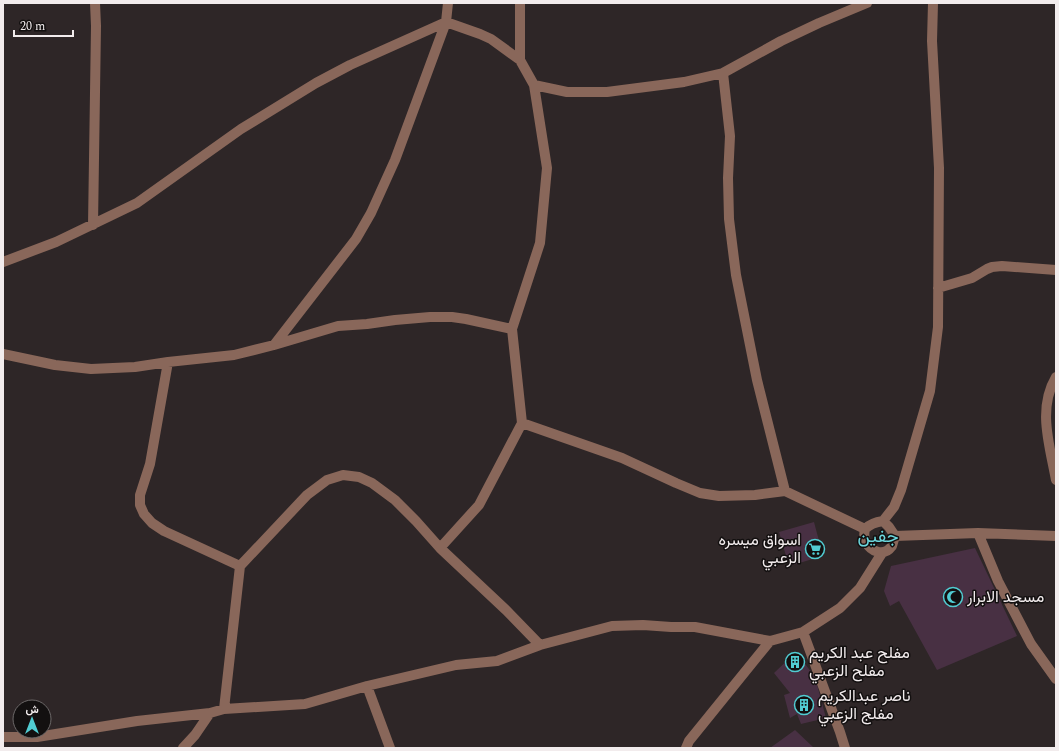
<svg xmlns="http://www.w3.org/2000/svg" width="1059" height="751" font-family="Spectral,Vazirmatn,serif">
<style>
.building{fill:#483043}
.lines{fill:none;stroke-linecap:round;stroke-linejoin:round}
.minor{stroke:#89675a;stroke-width:10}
.labels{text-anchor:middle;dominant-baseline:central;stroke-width:3;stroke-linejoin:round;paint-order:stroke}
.poi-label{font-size:16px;fill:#f2eced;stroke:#131010;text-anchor:start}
.quarter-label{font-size:18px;fill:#6cd8de;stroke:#131010}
</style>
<rect width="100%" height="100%" fill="#2e2627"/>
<path class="building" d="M814,522L823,556L789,566L779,532Z
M975,548L1017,636L937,670L899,601L890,606L884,591L891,566Z
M796,652L815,677L826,718L801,724L797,714L790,718L784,695L790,693L774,673Z
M795,730L813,747L811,748H770Z"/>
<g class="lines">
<path class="minor" d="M534,85L567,92H607L684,82L723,73
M93,225L96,26L95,3
M3,262L56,242L137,203L241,129L316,83L350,65L446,22L480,34L491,39L520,60
M938,288L972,278L987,269L992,267L1002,266L1056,270
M274,345L356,239L371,213L395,160L446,22L448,3
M3,354L55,365L91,369L135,367L168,362L234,355L274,345L338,326L367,324L395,320L430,317H452L466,319L512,329
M168,362L150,464L140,495V505L144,514L152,523L164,531L240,566L224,709
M1056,377C1037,409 1050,446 1056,480
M522,423L622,458L676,483L700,493L719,496L755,495L785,491L865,529
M785,491L757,380L736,275L729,219L728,178L730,136L723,73L781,41L819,23L867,3
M883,521L894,507L901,490L930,391L938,327L939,168L932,41L933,3
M883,521L889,527L895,536C894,539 893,543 892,546C884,557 871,552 866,542C864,538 864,533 865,529C870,524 876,522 883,521Z
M978,533L998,581L1031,644L1056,679
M895,536L978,533L1056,536
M440,548L479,505L522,423L512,329L540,243L547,168L534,85L520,60V3
M240,566L307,495L327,480L343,475L359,477L372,483L395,500L416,521L440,548L506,610L540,645
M803,632L840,732L845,748
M367,686L390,748
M3,737H37L137,721L210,713L224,709L305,704L367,686L456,665L497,661L540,645L612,626L643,625L671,627H695L770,641
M183,748L195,735L210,713
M686,748L689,741L770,641L803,632L840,608L860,588L882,553"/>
</g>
<defs>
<g id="supermarket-ring" transform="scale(1)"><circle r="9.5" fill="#131010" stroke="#51ccd2" stroke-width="1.5"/><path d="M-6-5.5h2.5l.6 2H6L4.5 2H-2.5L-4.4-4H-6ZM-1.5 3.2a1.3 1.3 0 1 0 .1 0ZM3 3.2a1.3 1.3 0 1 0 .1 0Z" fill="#51ccd2"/></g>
<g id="mosque-ring" transform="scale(1)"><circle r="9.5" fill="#131010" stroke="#51ccd2" stroke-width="1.5"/><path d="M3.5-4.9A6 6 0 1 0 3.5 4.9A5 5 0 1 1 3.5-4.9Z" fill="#51ccd2"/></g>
<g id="building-ring" transform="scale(1)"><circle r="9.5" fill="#131010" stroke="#51ccd2" stroke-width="1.5"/><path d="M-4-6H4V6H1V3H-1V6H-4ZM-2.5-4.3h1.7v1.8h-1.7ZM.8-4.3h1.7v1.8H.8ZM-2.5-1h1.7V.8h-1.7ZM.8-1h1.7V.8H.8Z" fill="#51ccd2"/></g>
</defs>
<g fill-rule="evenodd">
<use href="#supermarket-ring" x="815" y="549"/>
<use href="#mosque-ring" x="953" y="597"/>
<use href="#building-ring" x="795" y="662"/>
<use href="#building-ring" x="804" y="705"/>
</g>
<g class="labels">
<g class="poi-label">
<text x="801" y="540" text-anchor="end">اسواق ميسره<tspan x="801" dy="18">الزعبي</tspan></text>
<text x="967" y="597">مسجد الابرار</text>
<text x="809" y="653">مفلح عبد الكريم<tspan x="809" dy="18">مفلح الزعبي</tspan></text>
<text x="818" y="696">ناصر عبدالكريم<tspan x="818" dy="18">مفلج الزعبي</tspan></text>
</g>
<g class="quarter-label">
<text x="878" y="536">جفين</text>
</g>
</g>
<rect width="1059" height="751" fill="none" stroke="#f2eced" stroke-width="8"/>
<g transform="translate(32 719)"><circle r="19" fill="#131010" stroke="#6c6868"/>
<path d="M0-3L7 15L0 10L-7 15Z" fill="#51ccd2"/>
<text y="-6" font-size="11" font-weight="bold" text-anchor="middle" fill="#f2eced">ش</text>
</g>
<path d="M14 30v6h59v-6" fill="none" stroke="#f2eced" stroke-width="2"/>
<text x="20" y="30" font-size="12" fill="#f2eced" stroke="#131010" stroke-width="3" paint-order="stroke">20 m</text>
</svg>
